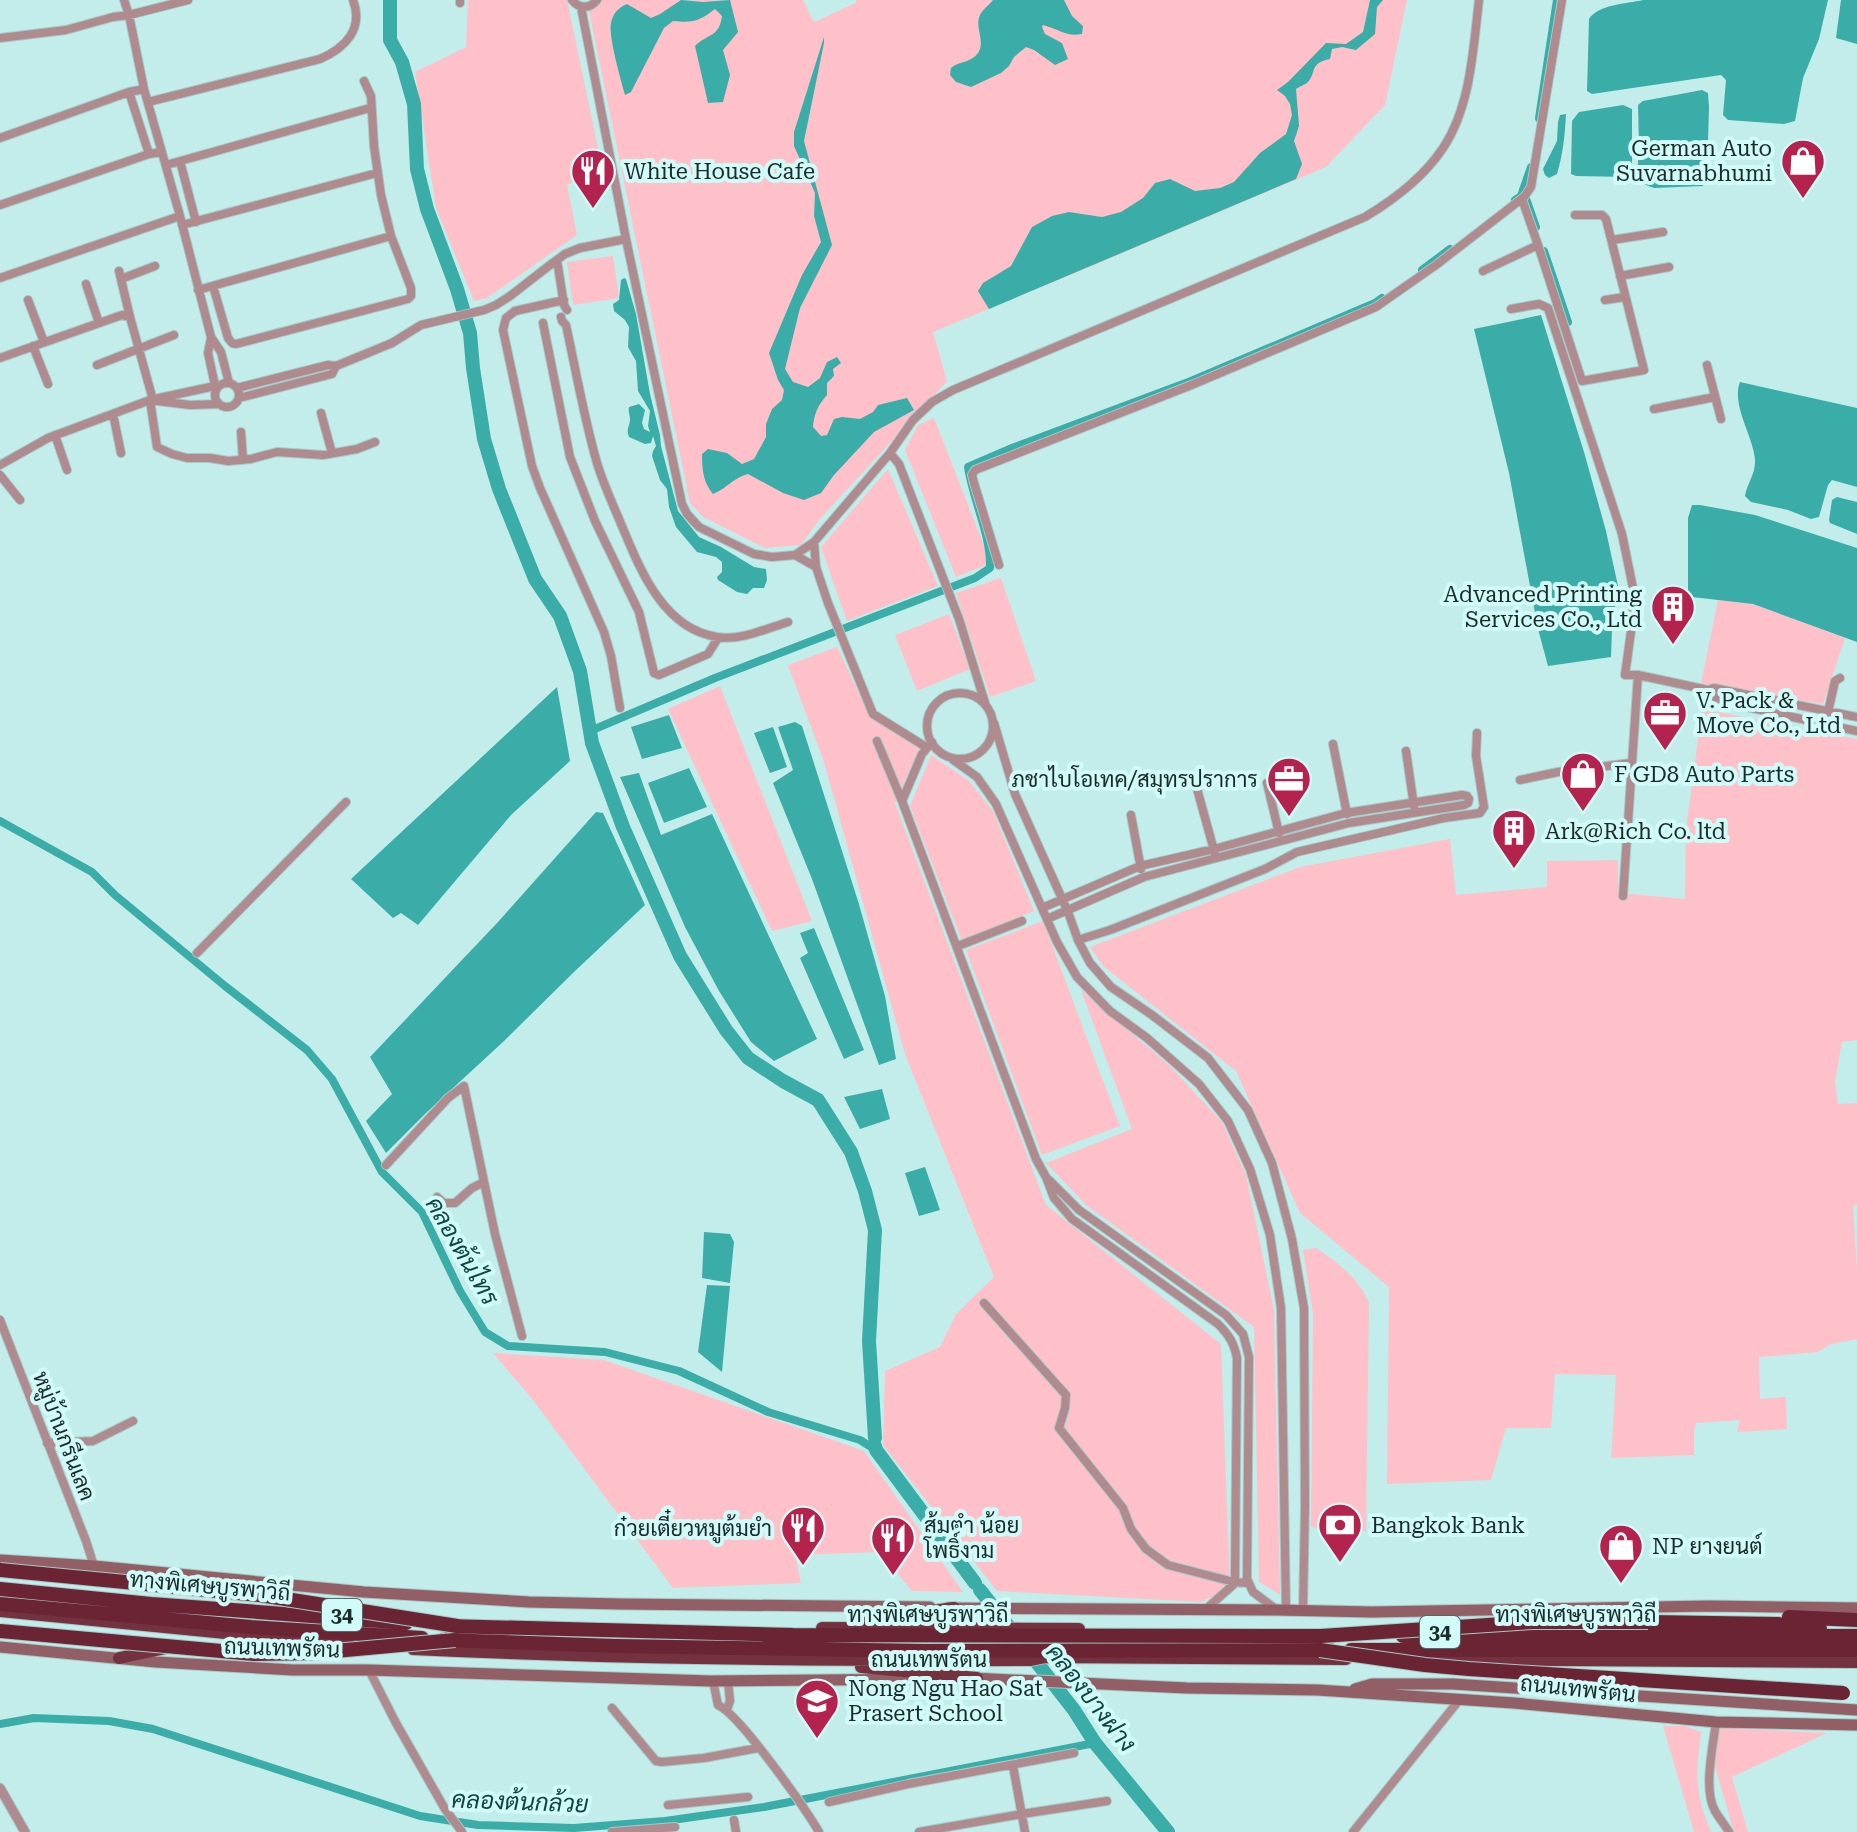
<svg xmlns="http://www.w3.org/2000/svg" width="1857" height="1832" font-family="'Roboto Serif',Sarabun,serif">
<style>
.green{fill:#fec1c9}
.water{fill:#3bada8}
.lines{fill:none;stroke-linecap:round;stroke-linejoin:round}
.canal{stroke:#3bada8;stroke-width:8}
.river{stroke:#3bada8;stroke-width:14}
.minor-casing{stroke:#a5cac7;stroke-width:10}
.tertiary-casing{stroke:#a5cac7;stroke-width:11}
.secondary-casing{stroke:#a5cac7;stroke-width:13}
.trunk-casing{stroke:#a5cac7;stroke-width:14}
.motorway-casing{stroke:#a5cac7;stroke-width:16}
.minor{stroke:#af8a8f;stroke-width:8}
.tertiary{stroke:#af8a8f;stroke-width:9}
.secondary{stroke:#935f67;stroke-width:11}
.trunk{stroke:#743240;stroke-width:12}
.motorway{stroke:#6a2434;stroke-width:14}
.motorway-bridge-casing{stroke:#a5cac7;stroke-width:16;stroke-linecap:butt}
.motorway-bridge{stroke:#6a2434;stroke-width:14}
.labels{text-anchor:middle;dominant-baseline:central;stroke-width:8;stroke-linejoin:round;paint-order:stroke}
.shield{fill:#d0fbf8;stroke:#516968;stroke-width:2}
.shield-label{font-size:20px;font-weight:bold;fill:#1b2b2a}
.poi-label{font-size:22px;fill:#1b2b2a;stroke:#d0fbf8;text-anchor:start}
.street-label{font-size:22px;fill:#1b2b2a;stroke:#d0fbf8}
.water-label{font-size:24px;font-style:italic;fill:#104341;stroke:#d0fbf8}
</style>
<rect width="100%" height="100%" fill="#c3edea"/>
<path class="green" d="M468,0H567L604,176L567,184L577,235L487,298L474,301L436,208L415,72L466,47Z
M602,0H803L814,22L856,3V0H1407L1385,105L1326,167L1085,269L933,332L947,381L819,520L801,545L765,548L703,517L690,503L589,11L602,2Z
M613,256L619,298L573,305L567,262Z
M934,418L988,556L986,565L956,577L905,450L918,425Z
M888,469L938,586L847,621L821,547Z
M1001,578L1036,681L990,697L956,593Z
M1718,600L1753,604L1845,638L1823,704L1701,683Z
M949,614L970,669L917,691L895,635Z
M837,647L870,716L920,747L895,803L1046,1205L1221,1344L1230,1588L1201,1602L997,1591L883,1445L885,1371L940,1347L956,1314L994,1277L905,1054L824,762L788,665Z
M720,686L812,921L772,931L668,709Z
M1702,709L1857,739V1040L1842,1042L1835,1082L1838,1104L1857,1103V1205L1853,1206L1857,1271V1339L1831,1344L1818,1352L1759,1357L1760,1399L1786,1397L1787,1429L1737,1432L1740,1420L1696,1423L1694,1431V1455L1611,1458L1616,1375L1555,1374L1551,1428H1506L1491,1480L1387,1484L1389,1287L1300,1213L1236,1071L1103,966L1090,947L1300,867L1450,839L1456,895L1547,887V861L1618,860V893L1685,899L1686,829Z
M931,755L969,781L993,811L1034,911L962,941L910,806Z
M1043,921L1120,1126L1042,1155L966,950Z
M1081,990L1170,1066L1222,1122L1246,1175L1274,1310L1280,1595L1259,1582L1254,1327L1086,1205L1046,1163L1132,1129Z
M1316,1248C1338,1263 1358,1277 1369,1303L1366,1531L1311,1527L1313,1314L1303,1250Z
M493,1353L604,1360L864,1451L963,1592L912,1591L880,1552L795,1555L801,1583L673,1588L533,1400Z
M1663,1726H1685L1701,1732C1696,1775 1694,1791 1711,1832H1694Z
M1719,1728L1827,1733L1732,1777L1748,1832H1734L1713,1760Z"/>
<path class="water" d="M681,0L703,2L730,0L738,32L723,50L730,75L723,102L708,103L695,46C708,33 719,38 722,16L715,9C699,21 694,23 673,21L664,28L631,92L625,95C621,80 608,36 611,23C613,13 618,8 627,4L651,18L660,14Z
M993,0H1064L1072,16L1083,26L1082,34C1065,37 1059,29 1043,25L1042,27L1045,34L1062,43L1068,59L1055,65L1034,50L1026,47L1014,57L1009,66L1001,73L971,87L956,82L950,75L951,68C959,61 971,63 978,53C986,41 974,27 980,15C982,10 989,5 993,0Z
M1370,0H1383L1377,7L1375,34L1356,50L1342,47L1332,49L1330,59C1309,63 1317,72 1308,82C1305,85 1300,86 1296,89L1299,126L1294,141L1302,164L1296,179L989,309L978,291L983,283L1011,266L1032,227L1052,216L1069,212L1102,217L1121,212L1143,198L1155,183L1170,179L1195,191L1220,188L1234,182L1260,153L1286,134L1292,115L1290,104L1285,96L1277,90L1288,82L1326,43L1346,44L1363,32Z
M1643,0H1828L1819,39L1803,78L1795,121L1784,124L1728,120L1723,115L1726,80L1721,75L1592,94L1587,91L1589,19C1599,4 1626,4 1643,0Z
M1841,0H1857V44L1836,38Z
M824,37V43L804,141L832,245L800,308L785,369L793,382L808,387L820,378L827,362L837,357L841,363L833,369L834,376L827,383V395C818,405 814,414 813,427L821,436L827,435L834,419L842,417L860,419L873,412L878,405L907,398L914,410L874,432L834,475L821,493L804,500L783,493L748,474C731,479 728,488 713,494C703,482 702,470 702,454L708,449L727,453L742,464L754,459L766,437V424L772,409L782,400L784,390L778,380L769,353L802,275L821,242L814,216L815,193L794,146V132Z
M1702,90L1708,93L1709,107L1707,177L1703,186L1654,188L1638,182L1637,178L1639,146L1638,105L1643,101Z
M1623,105L1632,109V173L1628,177L1576,176L1571,174L1572,121L1579,112Z
M1566,114C1565,135 1563,154 1557,174L1549,178L1545,175L1543,169L1557,141L1558,122L1560,115Z
M624,278L626,279L636,314L650,394L660,435L661,446L678,511L699,537L721,547L754,567L766,569L767,580L764,588H753L747,594L737,592L718,580L717,577L722,572V562L716,557L697,552L676,527L669,507L667,489L660,480L652,456L653,451L656,446L653,436L651,443L645,444L629,437C626,429 629,428 630,420C630,415 628,412 629,407L639,404L645,410L642,423L644,429L650,432L648,426L650,411L638,391L636,361L628,347L629,327L625,320L614,311L613,304L619,300L621,280Z
M1541,315L1584,452L1606,531L1618,586L1612,629L1611,657L1548,666L1538,629L1509,473L1474,329Z
M1740,382L1857,408V487L1832,480L1828,485L1819,517L1811,519L1788,510L1751,502L1745,496C1747,483 1756,474 1755,459C1753,436 1731,404 1740,382Z
M1837,497L1857,502V534L1830,523L1829,520L1832,500Z
M1692,505H1700L1755,515L1857,548V642L1753,604L1692,597L1688,594V518Z
M557,687L570,761L511,815L418,925L401,913L393,918L351,879Z
M669,715L682,748L642,759L631,727Z
M795,722L802,726L858,901L885,996L896,1059L879,1065L812,879L773,783L793,770L778,727Z
M773,727L787,767L770,773L754,733Z
M689,768L707,807L664,823L648,783Z
M639,773L661,835L712,814L817,1039L774,1061L751,1042L719,991L685,927L620,777Z
M596,812L603,813L645,905L574,972L504,1041L426,1113L386,1153L366,1121L392,1094L370,1057L498,922Z
M814,928L864,1050L844,1059L800,958L808,953L800,933Z
M882,1089L890,1119L860,1129L844,1097Z
M925,1167L940,1210L919,1216L905,1173Z
M704,1232L730,1234L734,1242L730,1283L702,1278Z
M707,1285L730,1286L722,1372L698,1352Z"/>
<g class="lines">
<path class="canal" d="M1539,118L1557,0
M1523,190L1536,227
M1515,200L1521,196L1531,167
M1544,251L1568,322
M1422,270L1450,249
M590,731L715,678L975,578L990,568C991,534 973,501 968,467L1012,448L1191,381L1375,303L1382,298
M0,821L92,872L115,895L225,986L307,1050L332,1079L382,1172L422,1212L460,1291L485,1332L508,1346L605,1352L679,1371L768,1412L860,1440L876,1450
M0,1724L34,1718L109,1721L153,1729L420,1816L478,1825L574,1828L665,1821L764,1807L1095,1743"/>
<path class="river" d="M390,0V40L402,62L414,104L417,169L427,209L457,289L470,333L473,368L484,439L499,489L535,579L560,616L580,671L592,743L623,827L680,956L726,1030L748,1058L783,1081L818,1100L851,1152L865,1191L875,1230L869,1341L875,1438
M875,1446L876,1450L975,1583
M980,1590L1074,1710L1095,1743L1168,1832"/>
<g class="minor-casing">
<path id="minor" d="M124,0L129,15L144,89L180,216L211,337L221,352L229,383
M572,0C579,9 590,9 597,0
M460,3V0
M581,7L626,239L682,504L687,514L699,527L754,554L772,557L795,555L814,542L890,453L913,420L932,402L953,390L1365,217C1395,199 1424,177 1443,148C1471,106 1473,49 1479,0
M0,38L66,30L113,17L129,15L188,0
M129,92L149,154
M148,102L320,59C345,48 364,29 353,0
M0,138L129,92L144,89
M180,161L196,222
M166,165L370,108
M1522,199L1538,245
M0,205L149,154L162,152
M182,225L377,173
M1612,240L1663,232
M557,260L564,305L567,310
M119,271L130,317
M1483,271L1538,245L1582,381L1644,370L1606,219L1602,215H1575
M1620,276L1669,267
M0,278L180,216
M121,279L155,266
M86,284L99,323
M213,286L228,338L232,343L236,344L408,299L411,296V288L391,236L381,195L374,146L371,96L364,81
M198,290L391,236
M28,300L44,342
M564,300L515,311L506,318L503,330L532,466L540,488L604,632L611,656L620,708
M1605,300L1625,297
M1511,309L1539,304L1548,308L1622,534L1633,588V617L1625,675H1638L1708,690L1714,688L1857,717
M561,317L562,321L566,325C576,371 584,418 597,463C604,486 615,509 624,531C642,574 665,629 717,637C739,641 766,629 788,622
M543,323L570,457L595,521L639,612L654,673L659,675L708,654L718,638
M211,338L208,353L216,390
M33,346L48,384
M0,358L122,315L130,317L153,400
M97,365L174,335
M1707,365L1721,419
M215 395a12 12 0 1 1 24 0a12 12 0 1 1-24 0Z
M237,388L328,365L336,366L392,343L421,325L484,310L496,305L510,296L550,265L565,254L580,248L626,239
M239,398L332,374L336,366
M219,404L190,405L150,400L157,447L172,454L187,458H210L228,461L251,459L277,452L323,455L357,449L375,442
M1654,409L1715,397
M321,413L332,453
M113,414L121,453
M241,432L243,460
M55,435L67,470
M890,453L899,464L959,619L985,703
M0,465L48,438L150,400L215,386
M0,475L20,500
M814,542L816,567L828,603L873,714L926,747
M795,555L816,567
M999,565L974,483L972,475L975,470L1194,384L1376,307L1436,265L1524,197L1531,187L1562,0
M1708,690L1710,695L1733,704L1857,731
M927 726a33 33 0 1 1 66 0a33 33 0 1 1-66 0Z
M1828,712L1835,681L1840,678
M994,723L1015,794L1068,912L1078,940L1090,963L1111,987L1152,1015L1208,1058L1248,1110L1272,1163L1292,1239L1304,1308L1305,1506L1303,1611
M877,741L902,801
M932,742L922,754L902,801L1036,1159L1046,1177L1054,1198L1072,1219L1218,1324C1229,1335 1234,1343 1237,1358L1235,1579L1233,1585L1206,1609
M1333,744L1347,814
M1406,751L1414,806
M952,759L977,777L996,804L1057,942L1077,977L1110,1011L1147,1038L1199,1084L1228,1121L1250,1169L1270,1235L1281,1308L1286,1610
M1520,780L1558,772L1631,763
M1267,783L1279,833
M1196,785L1215,854
M1131,815L1141,869
M1623,896L1638,675
M1042,908L1140,866L1214,849L1346,813L1462,795L1467,796L1469,799L1468,803L1464,805L1349,823L1144,877L1047,919
M1078,940L1110,930L1265,869L1297,852L1444,818L1480,813L1484,807L1476,756L1477,733
M958,946L1022,921
M197,953L346,802
M386,1165L448,1098L464,1086L495,1234L522,1336
M1049,1180L1079,1210L1226,1315L1243,1334L1249,1357L1247,1579L1253,1592L1277,1610
M437,1197L444,1203H455L472,1188L484,1182
M984,1303L1066,1395L1065,1408L1059,1428L1123,1508L1131,1529L1146,1549L1168,1565L1234,1582L1248,1583
M0,1320L86,1541L94,1566
M47,1443L93,1441L133,1421
M369,1670L396,1723L445,1809L462,1832
M713,1681L718,1705C740,1715 805,1808 819,1832
M612,1708L656,1761L662,1762L704,1758L758,1748
M727,1709L730,1701L728,1681
M1716,1722C1713,1746 1703,1790 1715,1811C1719,1818 1725,1825 1729,1832
M1013,1766L1025,1832
M829,1802L908,1784L1074,1753
M668,1805L748,1797
M734,1820L736,1832
M612,1832L675,1827
M919,1832L1022,1814L1107,1801
M1353,1832L1460,1699"/>
</g>
<g class="tertiary-casing">
<path id="tertiary" d="M0,1788L25,1832"/>
</g>
<g class="secondary-casing">
<path id="secondary" d="M0,1560L94,1566L364,1592L529,1602L621,1604L930,1607
M947,1608L1277,1610L1372,1612L1709,1606L1857,1608
M0,1647L156,1662L293,1670H369L710,1681L934,1679
M971,1678L1187,1688L1318,1690L1514,1703L1716,1722L1857,1725
M1355,1689L1372,1684H1453L1857,1710"/>
</g>
<g class="trunk-casing">
<path id="trunk" d="M0,1611L350,1645
M855,1622L954,1608
M822,1628L1079,1629
M413,1649C618,1659 824,1661 1030,1660L1045,1657L1346,1659
M119,1658L166,1648
M1424,1659L1857,1662
M861,1667L977,1678"/>
</g>
<g class="motorway-casing">
<path id="motorway" d="M0,1589L151,1604L406,1623
M0,1604L251,1627L422,1638
M1789,1617L1857,1620
M1648,1622L1777,1624L1820,1629
M447,1626L793,1635L1330,1636
M1403,1636H1857
M443,1640L616,1646L924,1651L1330,1650
M1351,1650H1857"/>
</g>
<use href="#minor" class="minor"/>
<use href="#tertiary" class="tertiary"/>
<use href="#secondary" class="secondary"/>
<use href="#trunk" class="trunk"/>
<use href="#motorway" class="motorway"/>
<g class="motorway-bridge-casing">
<path id="motorway-bridge" d="M0,1570L260,1595L457,1626
M0,1631L254,1654L313,1653L455,1640
M1321,1636L1533,1622H1648
M1320,1650L1425,1665L1469,1669L1843,1693"/>
</g>
<use href="#motorway-bridge" class="motorway-bridge"/>
</g>
<defs>
<g id="shop-pin" transform="scale(2.3)"><path d="M0 17L-7.5 6A9.5 9.5 0 1 1 7.5 6Z" fill="#b4234e" stroke="#d0fbf8"/><path d="M-5-2.5h2.3a2.7 3.5 0 0 1 5.4 0H5L5.5 6h-11ZM-1.5-2.5h3a1.5 2.3 0 0 0-3 0Z" fill="#fff"/></g>
<g id="restaurant-pin" transform="scale(2.3)"><path d="M0 17L-7.5 6A9.5 9.5 0 1 1 7.5 6Z" fill="#b4234e" stroke="#d0fbf8"/><path d="M-5-6h1v4h1v-4h1v4h1v-4h1v5L-1.5 .5V6h-2V.5L-5-1ZM5-6V6H3V1.5H1.5Q1.5-4 5-6Z" fill="#fff"/></g>
<g id="building-pin" transform="scale(2.3)"><path d="M0 17L-7.5 6A9.5 9.5 0 1 1 7.5 6Z" fill="#b4234e" stroke="#d0fbf8"/><path d="M-4-6H4V6H1V3H-1V6H-4ZM-2.5-4.3h1.7v1.8h-1.7ZM.8-4.3h1.7v1.8H.8ZM-2.5-1h1.7V.8h-1.7ZM.8-1h1.7V.8H.8Z" fill="#fff"/></g>
<g id="office-pin" transform="scale(2.3)"><path d="M0 17L-7.5 6A9.5 9.5 0 1 1 7.5 6Z" fill="#b4234e" stroke="#d0fbf8"/><path d="M-6-3h4V-5.5h4V-3h4V5H-6ZM-1-4.5V-3h2v-1.5ZM-6 0V1H6V0Z" fill="#fff"/></g>
<g id="bank-pin" transform="scale(2.3)"><path d="M0 17L-7.5 6A9.5 9.5 0 1 1 7.5 6Z" fill="#b4234e" stroke="#d0fbf8"/><path d="M-6-4H6V4H-6ZM0-2.3a2.3 2.3 0 1 0 0 4.6a2.3 2.3 0 1 0 0-4.6Z" fill="#fff"/></g>
<g id="school-pin" transform="scale(2.3)"><path d="M0 17L-7.5 6A9.5 9.5 0 1 1 7.5 6Z" fill="#b4234e" stroke="#d0fbf8"/><path d="M0-5L7-2L0 1L-7-2ZM-4 1L0 2.5L4 1V4Q0 6-4 4Z" fill="#fff"/></g>
</defs>
<g fill-rule="evenodd">
<use href="#shop-pin" x="1803" y="161"/>
<use href="#restaurant-pin" x="593" y="171"/>
<use href="#building-pin" x="1673" y="607"/>
<use href="#office-pin" x="1665" y="713"/>
<use href="#shop-pin" x="1583" y="774"/>
<use href="#office-pin" x="1289" y="779"/>
<use href="#building-pin" x="1514" y="831"/>
<use href="#bank-pin" x="1340" y="1525"/>
<use href="#restaurant-pin" x="803" y="1528"/>
<use href="#restaurant-pin" x="893" y="1538"/>
<use href="#shop-pin" x="1621" y="1546"/>
<use href="#school-pin" x="817" y="1701"/>
</g>
<g class="labels">
<g class="shield">
<rect x="322" y="1599" width="40" height="32" rx="6"/>
<rect x="1420" y="1616" width="40" height="32" rx="6"/>
</g>
<g class="shield-label">
<text x="342" y="1615">34</text>
<text x="1440" y="1632">34</text>
</g>
<g class="poi-label">
<text x="1772" y="148" text-anchor="end">German Auto<tspan x="1772" dy="25">Suvarnabhumi</tspan></text>
<text x="624" y="171">White House Cafe</text>
<text x="1642" y="594" text-anchor="end">Advanced Printing<tspan x="1642" dy="25">Services Co., Ltd</tspan></text>
<text x="1696" y="700">V. Pack &amp;<tspan x="1696" dy="25">Move Co., Ltd</tspan></text>
<text x="1614" y="774">F GD8 Auto Parts</text>
<text x="1258" y="779" text-anchor="end">ภชาไบโอเทค/สมุทรปราการ</text>
<text x="1545" y="831">Ark@Rich Co. ltd</text>
<text x="924" y="1525">ส้มตำ น้อย<tspan x="924" dy="25">โพธิ์งาม</tspan></text>
<text x="1371" y="1525">Bangkok Bank</text>
<text x="772" y="1528" text-anchor="end">ก๋วยเตี๋ยวหมูต้มยำ</text>
<text x="1652" y="1546">NP ยางยนต์</text>
<text x="848" y="1688">Nong Ngu Hao Sat<tspan x="848" dy="25">Prasert School</tspan></text>
</g>
<g class="street-label">
<text transform="translate(64 1436) rotate(69)">หมู่บ้านกรีนเลค</text>
<text transform="translate(210 1586) rotate(5)">ทางพิเศษบูรพาวิถี</text>
<text x="928" y="1614">ทางพิเศษบูรพาวิถี</text>
<text x="1576" y="1614">ทางพิเศษบูรพาวิถี</text>
<text transform="translate(282 1648) rotate(2)">ถนนเทพรัตน</text>
<text x="929" y="1659">ถนนเทพรัตน</text>
<text transform="translate(1578 1689) rotate(6)">ถนนเทพรัตน</text>
</g>
<g class="water-label">
<text transform="translate(462 1251) rotate(60)">คลองต้นไทร</text>
<text transform="translate(1091 1698) rotate(52)">คลองบางฝาง</text>
<text transform="translate(520 1802) rotate(2)">คลองต้นกล้วย</text>
</g>
</g>
</svg>
